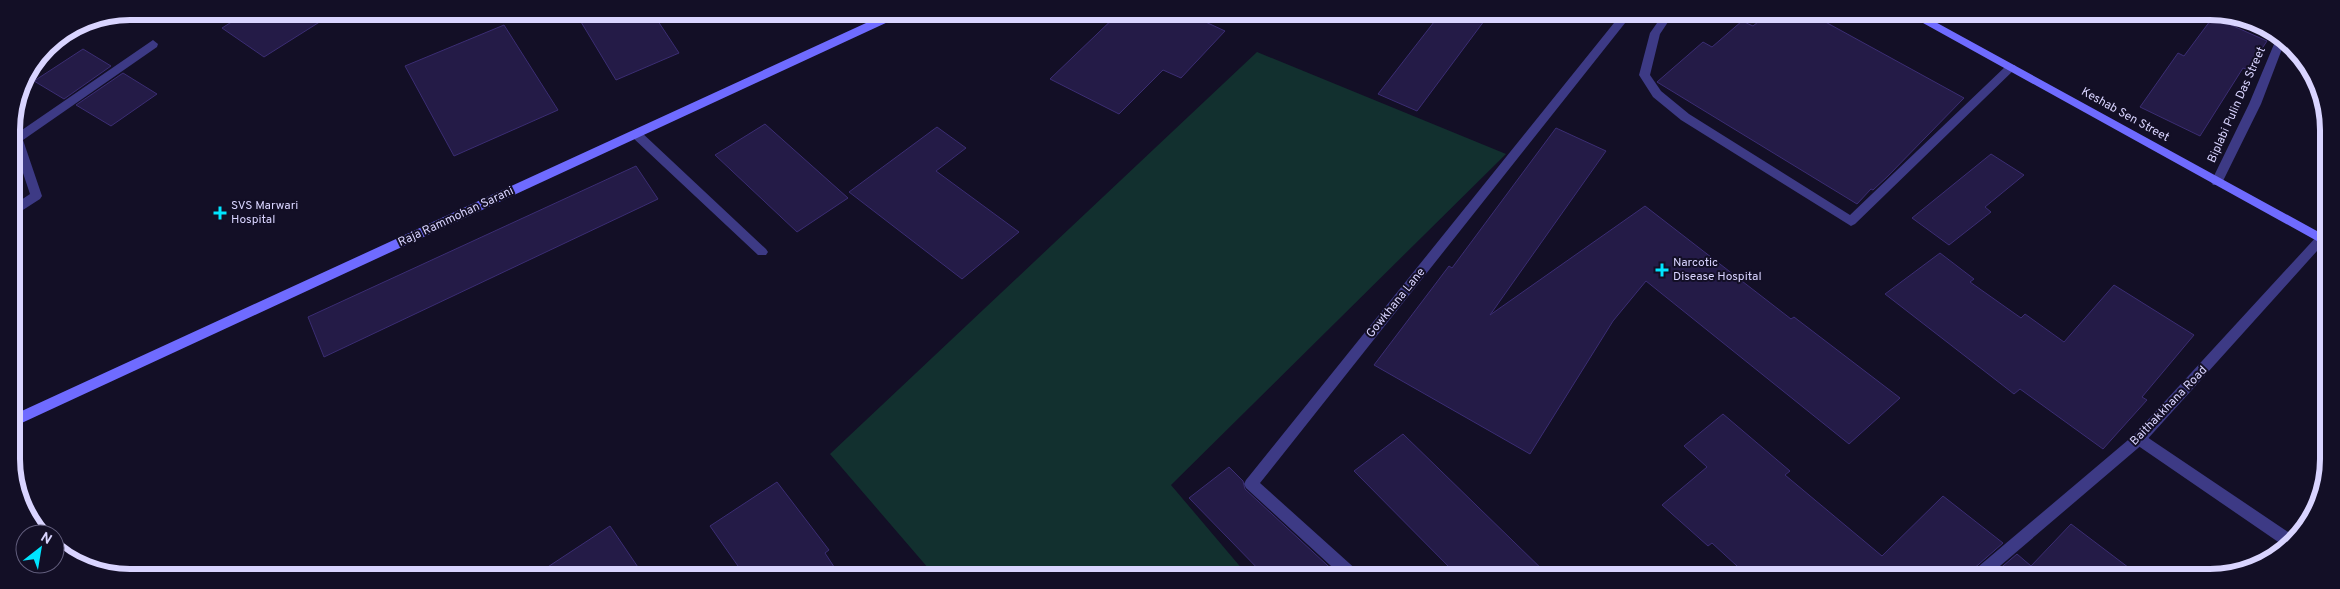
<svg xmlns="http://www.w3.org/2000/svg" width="2340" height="589" font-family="Overpass,sans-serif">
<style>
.green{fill:#12302f}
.building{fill:#241b47;stroke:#3b2d73}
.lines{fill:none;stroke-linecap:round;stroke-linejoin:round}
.service{fill:#3d3a85;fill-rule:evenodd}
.minor{fill:#3d3a85;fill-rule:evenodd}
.tertiary{fill:#3d3a85;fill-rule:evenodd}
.secondary{fill:#6f6bff;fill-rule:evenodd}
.poi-dot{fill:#00e5ff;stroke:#130f26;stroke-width:2}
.labels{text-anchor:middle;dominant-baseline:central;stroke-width:4;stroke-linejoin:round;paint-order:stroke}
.street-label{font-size:12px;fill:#d9d4ff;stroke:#130f26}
.poi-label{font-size:12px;fill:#d9d4ff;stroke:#130f26;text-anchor:start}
.rim{fill:none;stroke:#d9d4ff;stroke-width:6}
</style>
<rect width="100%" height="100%" fill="#130f26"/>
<path class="green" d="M1257,52L1506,154L1171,485L1249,577L935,576L830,454Z"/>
<path class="building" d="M249,11H337L264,57L222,28Z
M575,12H652L679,53L616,80Z
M1120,12H1184L1225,31L1181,78L1163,70L1119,114L1050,79Z
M1441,13H1490L1417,111L1378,94Z
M1769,13H1809L1964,98L1888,176L1873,190L1871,189L1857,204L1657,82L1703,42L1712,47L1742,21L1753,26Z
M2213,17L2267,41L2248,70L2243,68L2200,136L2140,107L2178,53L2184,56Z
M504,25L558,110L454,156L405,66Z
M83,49L111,66L64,99L34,81Z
M123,73L157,94L111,126L76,105Z
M765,124L848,198L797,232L715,155Z
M937,127L966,148L936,171L1019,232L962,279L849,192Z
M1556,128L1606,151L1490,315L1645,206L1791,319L1794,317L1900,398L1849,444L1646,281L1613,321L1530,454L1374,365L1449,266L1452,268Z
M1991,154L2024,175L1985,207L1991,212L1949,245L1912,218Z
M636,166L658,199L324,357L308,317Z
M1940,253L1974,279L1970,282L2021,318L2025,314L2064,342L2114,285L2194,335L2142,397L2147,400L2103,449L2020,389L2014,394L1885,294Z
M1723,414L1790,471L1785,475L1882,556L1943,496L2003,543L1971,571L1968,577H1749L1712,543L1708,546L1662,505L1707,467L1684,446Z
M1403,434L1550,577H1459L1354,471Z
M1229,467L1243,481L1245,489L1340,577H1266L1189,498Z
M777,482L829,550L825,553L840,576H745L710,526Z
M2071,524L2141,577H1990L2017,554L2031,566Z
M610,526L644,576H534Z"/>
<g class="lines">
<path class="service" d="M1664,13H1674L1660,34L1650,75L1661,91L1689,114L1850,215L2007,65H2015L2016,68L1855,224L1851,226L1681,120L1653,97L1639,75L1650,33Z
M636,130L640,131L766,249L768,252L766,255H758L632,137L630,134Z
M2139,433L2144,435L2297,538L2287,548L2134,443L2132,439L2134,435Z"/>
<path class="minor" d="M1622,13H1633L1260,483L1359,572L1361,577H1343L1246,488L1244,484L1246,480Z
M153,40L158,44L157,47L23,140L42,196L40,199L12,217V206L30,194L12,140V127L16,128L19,132Z"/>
<path class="tertiary" d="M2277,37L2285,41L2261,104L2221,185H2213L2211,182L2249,104Z
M2322,233L2326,235V241L2144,443L1987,577H1970L1972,572L2134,435L2318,235Z"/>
<path class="secondary" d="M890,12H904L903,15L13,427V415Z
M1905,13H1919L2326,236V246Z"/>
</g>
<g class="poi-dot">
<path d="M217.5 205.5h5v5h5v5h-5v5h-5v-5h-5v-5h5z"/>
<path d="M1659.5 262.5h5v5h5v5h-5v5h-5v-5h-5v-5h5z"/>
</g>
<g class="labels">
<g class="street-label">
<text transform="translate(2237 105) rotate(-66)">Biplabi Pulin Das Street</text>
<text transform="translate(2125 115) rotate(29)">Keshab Sen Street</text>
<text transform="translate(456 217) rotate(-25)">Raja Rammohan Sarani</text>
<text transform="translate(1396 303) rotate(-51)">Gowkhana Lane</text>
<text transform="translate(2169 406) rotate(-46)">Baithakkhana Road</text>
</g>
<g class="poi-label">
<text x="231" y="206">SVS Marwari<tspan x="231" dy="14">Hospital</tspan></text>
<text x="1673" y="263">Narcotic<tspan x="1673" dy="14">Disease Hospital</tspan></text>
</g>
</g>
<path d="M0 0H2340V589H0ZM130 20H2210A110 110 0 0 1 2320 130V459A110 110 0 0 1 2210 569H130A110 110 0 0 1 20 459V130A110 110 0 0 1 130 20Z" fill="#130f26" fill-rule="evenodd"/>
<path class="rim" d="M130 20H2210A110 110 0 0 1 2320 130V459A110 110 0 0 1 2210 569H130A110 110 0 0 1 20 459V130A110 110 0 0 1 130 20Z"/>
<g transform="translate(40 549) rotate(31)"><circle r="24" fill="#130f26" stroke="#625e7d"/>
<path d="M0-4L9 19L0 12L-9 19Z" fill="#00e5ff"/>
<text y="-8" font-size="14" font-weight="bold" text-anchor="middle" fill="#d9d4ff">N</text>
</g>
</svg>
